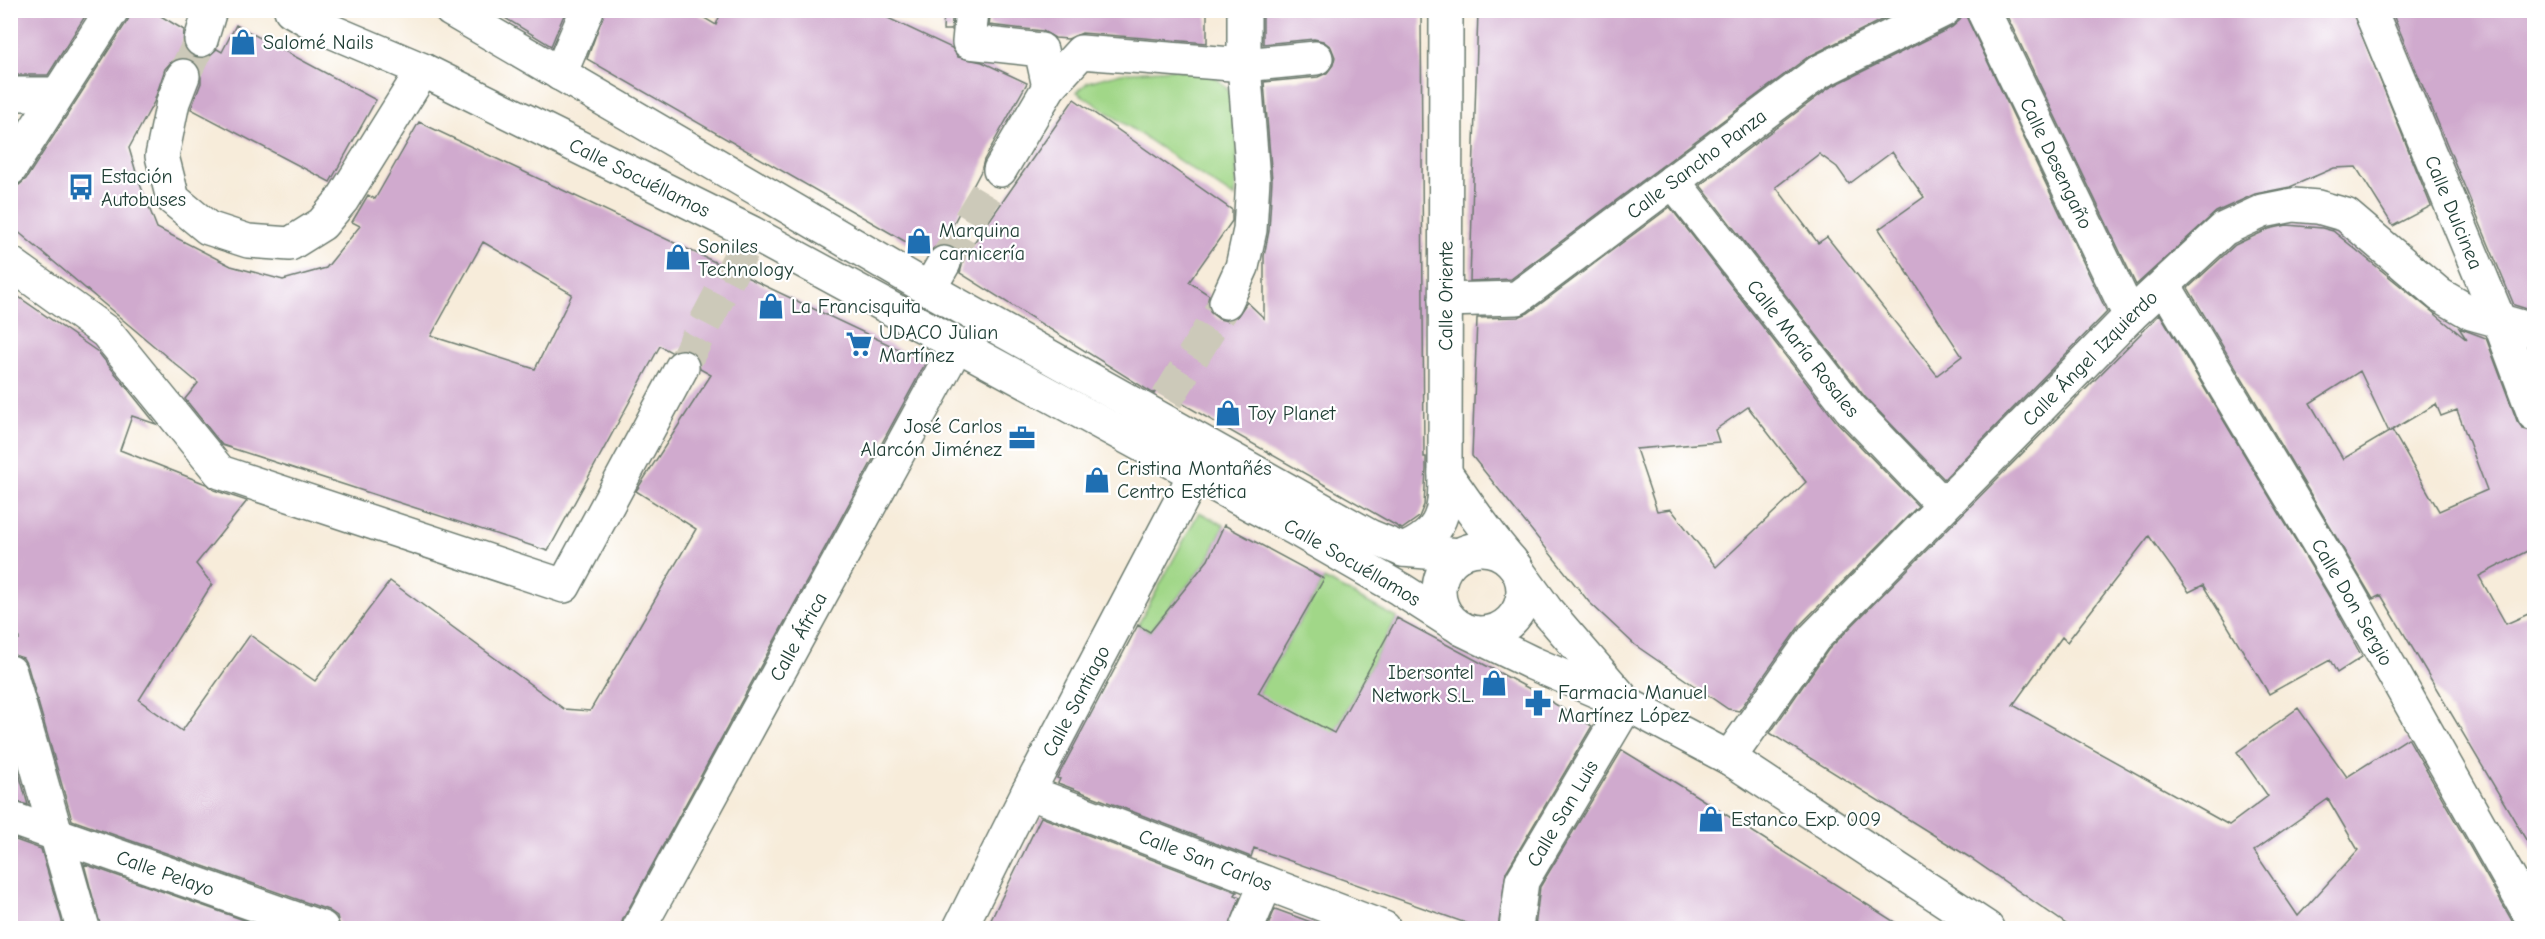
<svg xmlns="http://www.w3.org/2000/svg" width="2545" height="939" font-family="'Comic Neue',sans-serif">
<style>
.green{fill:#a1d788;stroke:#608a5e;stroke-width:1.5}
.building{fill:#d0aace;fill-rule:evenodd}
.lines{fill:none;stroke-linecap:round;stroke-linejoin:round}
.minor-tunnel{stroke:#ccc9b9;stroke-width:33;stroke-dasharray:33 16;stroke-linecap:butt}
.minor-casing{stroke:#6b7a6e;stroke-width:36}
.minor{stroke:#fff;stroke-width:33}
.labels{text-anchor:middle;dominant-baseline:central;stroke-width:4.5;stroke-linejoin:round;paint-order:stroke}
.poi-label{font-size:20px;fill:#1f3d34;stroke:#fff;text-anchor:start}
.street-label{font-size:20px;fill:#1f3d34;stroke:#fff}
</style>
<rect width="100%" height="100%" fill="#fff"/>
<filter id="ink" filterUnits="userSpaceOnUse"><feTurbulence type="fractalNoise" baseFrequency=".0167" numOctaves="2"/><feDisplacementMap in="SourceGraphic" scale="12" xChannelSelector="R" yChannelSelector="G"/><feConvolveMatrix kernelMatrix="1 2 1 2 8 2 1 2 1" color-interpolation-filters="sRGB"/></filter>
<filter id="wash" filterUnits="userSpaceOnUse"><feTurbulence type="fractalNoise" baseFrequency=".008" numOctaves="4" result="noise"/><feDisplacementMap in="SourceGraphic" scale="24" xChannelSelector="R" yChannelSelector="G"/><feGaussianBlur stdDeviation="1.35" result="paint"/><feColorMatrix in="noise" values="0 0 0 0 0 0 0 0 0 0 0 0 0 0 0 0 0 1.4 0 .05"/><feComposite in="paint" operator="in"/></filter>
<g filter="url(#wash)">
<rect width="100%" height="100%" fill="#f7ecda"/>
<path class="green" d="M1172,69L1210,72C1215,77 1222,83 1227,89C1241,110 1237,172 1235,198L1077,92L1088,82L1121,73Z
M1199,512L1224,525L1208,560L1150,632L1138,625Z
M1324,579L1397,618L1321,757L1258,693Z"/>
<g id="blocks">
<path class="building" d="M10,10H89L48,75H10Z
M131,10H151L184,30L183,45L188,53L196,58H206L217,49L222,52L236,25L376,100L330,182L191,109L201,83V73L197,64L189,58H180L171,62L165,69L154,102L129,148L138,179L157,228L231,266L283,280L326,268L360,226L352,222L368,195L375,199L419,122L926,362L623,919L620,928H340L337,916L328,910L72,820L28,667L23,658L10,654V640L19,639L10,608V291L98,352L156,424L132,416L120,450L206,484L214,490L247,501L196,564L212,584L139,700L182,731L250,635L315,681L390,581L564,709L590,711L696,529L636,491L711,375L700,369L698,358L691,351L681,348L671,352L660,346L548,551L222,445L185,399L198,383L10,225V188L19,185L26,179L128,20ZM483,242L572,294L535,369L431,336Z
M492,10H566L551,46Z
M605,10H691L716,25L722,10H871L952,48L958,57L982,62L1027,83L984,160L981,171L948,234L971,247L1074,99L1232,210V221L1189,282L1209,295L1207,304L1211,313L1219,319L1227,321L1237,317L1247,302L1264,318V256L1269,231L1272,180L1264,82L1318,77L1327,73L1333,65L1335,57L1331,47L1323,41L1314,39L1263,44V10H1421L1424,457H1426V469L1424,505L1419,517L1402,529L1157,389L1154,394L960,273L963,262L960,254L954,247L945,244L935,247L927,254L587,59Z
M944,10H953L951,30H943Z
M991,10H1207V43L1082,33L1068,39L1055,38L1043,31L989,25Z
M1478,10H1901L1808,57L1511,279L1470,281Z
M1963,10L2107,312L1944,479L1864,396L1700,185L1829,88L1952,27L1960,20ZM1892,152L1924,197L1879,229L1962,356L1937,375L1827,237L1818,243L1776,187L1819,154L1837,167L1849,184Z
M2004,10H2352L2431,206L2393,226L2356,167L2334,168L2290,187L2255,194L2216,212L2136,285Z
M2391,10H2535V307L2527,309L2514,305Z
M1670,207L1835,420L1918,506L1800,625L1739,711L1728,709L1635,645L1589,602L1472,456L1477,318L1518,317L1528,313ZM1748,407L1806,482L1716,567L1671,509L1657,511L1636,449L1719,442L1715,430Z
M2287,225L2322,228L2333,231L2467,340L2459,328L2486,338L2517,421L2523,429L2535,432V547L2479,576L2506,624L2535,611V855L2381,595L2373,599L2188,288L2235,245L2269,229ZM2360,371L2389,432L2436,404L2441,416L2457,410L2487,490L2439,511L2392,430L2343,459L2310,403Z
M2160,314L2330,598L2362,657L2337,673L2330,660L2269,694L2203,585L2189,592L2149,536L2067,642L2062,637L2013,705L2229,825L2268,796L2237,752L2298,708L2347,777L2408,738L2516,928H2072L1969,857L1770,733L1828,650ZM2328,799L2358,850L2298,916L2254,851Z
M1224,525L1324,579L1258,693L1334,733L1397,618L1528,688L1592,726L1506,872L1498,928H1480L1254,848L1251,857L1058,783L1060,779L1057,778L1138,625L1150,632L1208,560Z
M10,742L28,805L10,800Z
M1622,750L1681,786L1904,928H1535L1540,887Z
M1041,817L1237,892L1235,895L1240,897L1229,928H987Z
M10,838L41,849L64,928H10Z
M84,864L267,928H101Z
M1275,909L1319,925L1318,928H1267Z"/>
</g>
</g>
<g filter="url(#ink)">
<use href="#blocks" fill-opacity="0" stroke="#6b7a6e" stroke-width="1.5"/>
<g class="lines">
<path class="minor-tunnel" d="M183,76L201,40
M944,263L1000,170
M682,367L752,233
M1167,399L1226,302"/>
<g class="minor-casing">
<g id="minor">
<path id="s1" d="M291,10L319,26L423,70L752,233L1294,528L1400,589L1453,623"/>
<path d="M451,10L929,289L1369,536L1403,550L1460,555"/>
<path d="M972,10L969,42L1041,50L1049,87"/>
<path id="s2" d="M1983,10L2130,316"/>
<path id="s3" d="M2370,10L2499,320L2534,414"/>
<path d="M201,40L210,10"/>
<path d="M560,74L587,10"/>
<path d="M183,76L173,102L162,156L173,199L208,228L248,241L290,244L322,224L342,200L423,70"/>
<path d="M10,94H56"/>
<path d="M10,169L112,10"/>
<path d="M1000,170L1049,87L1081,52L1244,65L1316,58"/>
<path id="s4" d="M1673,181L1850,408L1943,505"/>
<path d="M10,263L106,332L220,472L564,586L682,367"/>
<path id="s5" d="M2164,285L2346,589L2534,922"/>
<path d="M929,289L944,263"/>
<path id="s6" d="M1445,300L1517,298L1819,72L1944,10"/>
<path d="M1226,302L1242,267L1250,230L1253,179L1244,65V10"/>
<path d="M1445,473C1467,503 1486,533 1511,561"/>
<circle cx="1481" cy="591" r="42"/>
<path id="s7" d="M1403,550C1445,532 1445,512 1445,469L1446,10"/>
<path d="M1520,574L1547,611L1622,698"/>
<path d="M1462,629L1532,663L1627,704L1729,758L1987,928"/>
<path d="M10,672L83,928"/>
<path id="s8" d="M1729,758L1814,638L2130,316L2224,229L2263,211L2293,205L2318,207L2346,215L2440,295L2471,313L2529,329L2534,326"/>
<path id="s9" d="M1028,792L1384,928"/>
<path id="s10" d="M10,818L322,928"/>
<path id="s11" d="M639,928L957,345"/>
<path id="s12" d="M960,928L1028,792L1195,474"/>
<path d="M1247,928L1266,883"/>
<path id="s13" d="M1516,928L1522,881L1627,704"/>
</g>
</g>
<use href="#minor" class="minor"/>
</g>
</g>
<defs>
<g id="shop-bare" transform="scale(2.07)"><path d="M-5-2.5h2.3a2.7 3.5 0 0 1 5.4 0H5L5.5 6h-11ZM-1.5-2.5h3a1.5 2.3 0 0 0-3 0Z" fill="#1f6fb2" stroke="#fff" stroke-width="2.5" paint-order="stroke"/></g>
<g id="bus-bare" transform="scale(2.07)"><path d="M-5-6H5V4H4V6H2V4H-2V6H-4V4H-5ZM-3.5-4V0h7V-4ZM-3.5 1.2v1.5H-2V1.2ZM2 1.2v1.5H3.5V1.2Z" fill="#1f6fb2" stroke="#fff" stroke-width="2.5" paint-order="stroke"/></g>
<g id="supermarket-bare" transform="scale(2.07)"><path d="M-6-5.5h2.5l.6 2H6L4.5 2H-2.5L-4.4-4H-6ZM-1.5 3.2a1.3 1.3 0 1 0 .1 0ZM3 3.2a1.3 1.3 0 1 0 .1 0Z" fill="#1f6fb2" stroke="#fff" stroke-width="2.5" paint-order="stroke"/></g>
<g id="office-bare" transform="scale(2.07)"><path d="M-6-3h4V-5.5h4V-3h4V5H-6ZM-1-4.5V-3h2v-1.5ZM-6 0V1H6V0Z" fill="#1f6fb2" stroke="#fff" stroke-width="2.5" paint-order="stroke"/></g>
<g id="pharmacy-bare" transform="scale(2.07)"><path d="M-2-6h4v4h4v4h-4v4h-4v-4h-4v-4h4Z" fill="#1f6fb2" stroke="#fff" stroke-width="2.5" paint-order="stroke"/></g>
</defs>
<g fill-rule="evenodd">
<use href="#shop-bare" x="243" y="42"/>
<use href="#bus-bare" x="81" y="187"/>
<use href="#shop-bare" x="919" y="241"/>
<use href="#shop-bare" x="678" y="257"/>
<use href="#shop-bare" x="771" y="306"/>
<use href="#supermarket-bare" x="859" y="344"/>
<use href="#shop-bare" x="1228" y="413"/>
<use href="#office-bare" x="1022" y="438"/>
<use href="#shop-bare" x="1097" y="480"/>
<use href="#shop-bare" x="1494" y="683"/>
<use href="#pharmacy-bare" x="1538" y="703"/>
<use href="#shop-bare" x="1711" y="819"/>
</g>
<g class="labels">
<g class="poi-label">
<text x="263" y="42">Salomé Nails</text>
<text x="101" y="176">Estación<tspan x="101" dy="23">Autobuses</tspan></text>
<text x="939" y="230">Marquina<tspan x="939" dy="23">carnicería</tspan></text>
<text x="698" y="246">Soniles<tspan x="698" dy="23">Technology</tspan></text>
<text x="791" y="306">La Francisquita</text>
<text x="879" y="332">UDACO Julian<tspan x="879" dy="23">Martínez</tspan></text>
<text x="1248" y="413">Toy Planet</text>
<text x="1002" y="426" text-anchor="end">José Carlos<tspan x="1002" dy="23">Alarcón Jiménez</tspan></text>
<text x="1117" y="468">Cristina Montañés<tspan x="1117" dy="23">Centro Estética</tspan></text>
<text x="1474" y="672" text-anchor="end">Ibersontel<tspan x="1474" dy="23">Network S.L.</tspan></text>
<text x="1558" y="692">Farmacia Manuel<tspan x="1558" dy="23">Martínez López</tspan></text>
<text x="1731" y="819">Estanco Exp. 009</text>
</g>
<g class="street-label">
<text stroke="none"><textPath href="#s2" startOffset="170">Calle Desengaño</textPath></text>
<text stroke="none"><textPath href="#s6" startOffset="296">Calle Sancho Panza</textPath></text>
<text stroke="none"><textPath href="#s1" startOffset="387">Calle Socuéllamos</textPath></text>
<text stroke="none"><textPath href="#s3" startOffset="219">Calle Dulcinea</textPath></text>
<text stroke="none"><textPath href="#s7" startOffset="273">Calle Oriente</textPath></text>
<text stroke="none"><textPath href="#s4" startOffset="212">Calle María Rosales</textPath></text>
<text stroke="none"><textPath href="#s8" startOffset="540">Calle Ángel Izquierdo</textPath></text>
<text stroke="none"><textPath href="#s1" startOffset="1197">Calle Socuéllamos</textPath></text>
<text stroke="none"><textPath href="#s5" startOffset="369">Calle Don Sergio</textPath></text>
<text stroke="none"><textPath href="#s11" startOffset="332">Calle África</textPath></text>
<text stroke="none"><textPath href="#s12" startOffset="255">Calle Santiago</textPath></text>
<text stroke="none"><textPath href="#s13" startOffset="126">Calle San Luis</textPath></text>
<text stroke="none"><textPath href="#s9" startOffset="190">Calle San Carlos</textPath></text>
<text stroke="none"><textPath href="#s10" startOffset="165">Calle Pelayo</textPath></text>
</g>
</g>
<rect width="2545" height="939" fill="none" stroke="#fff" stroke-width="36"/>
</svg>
